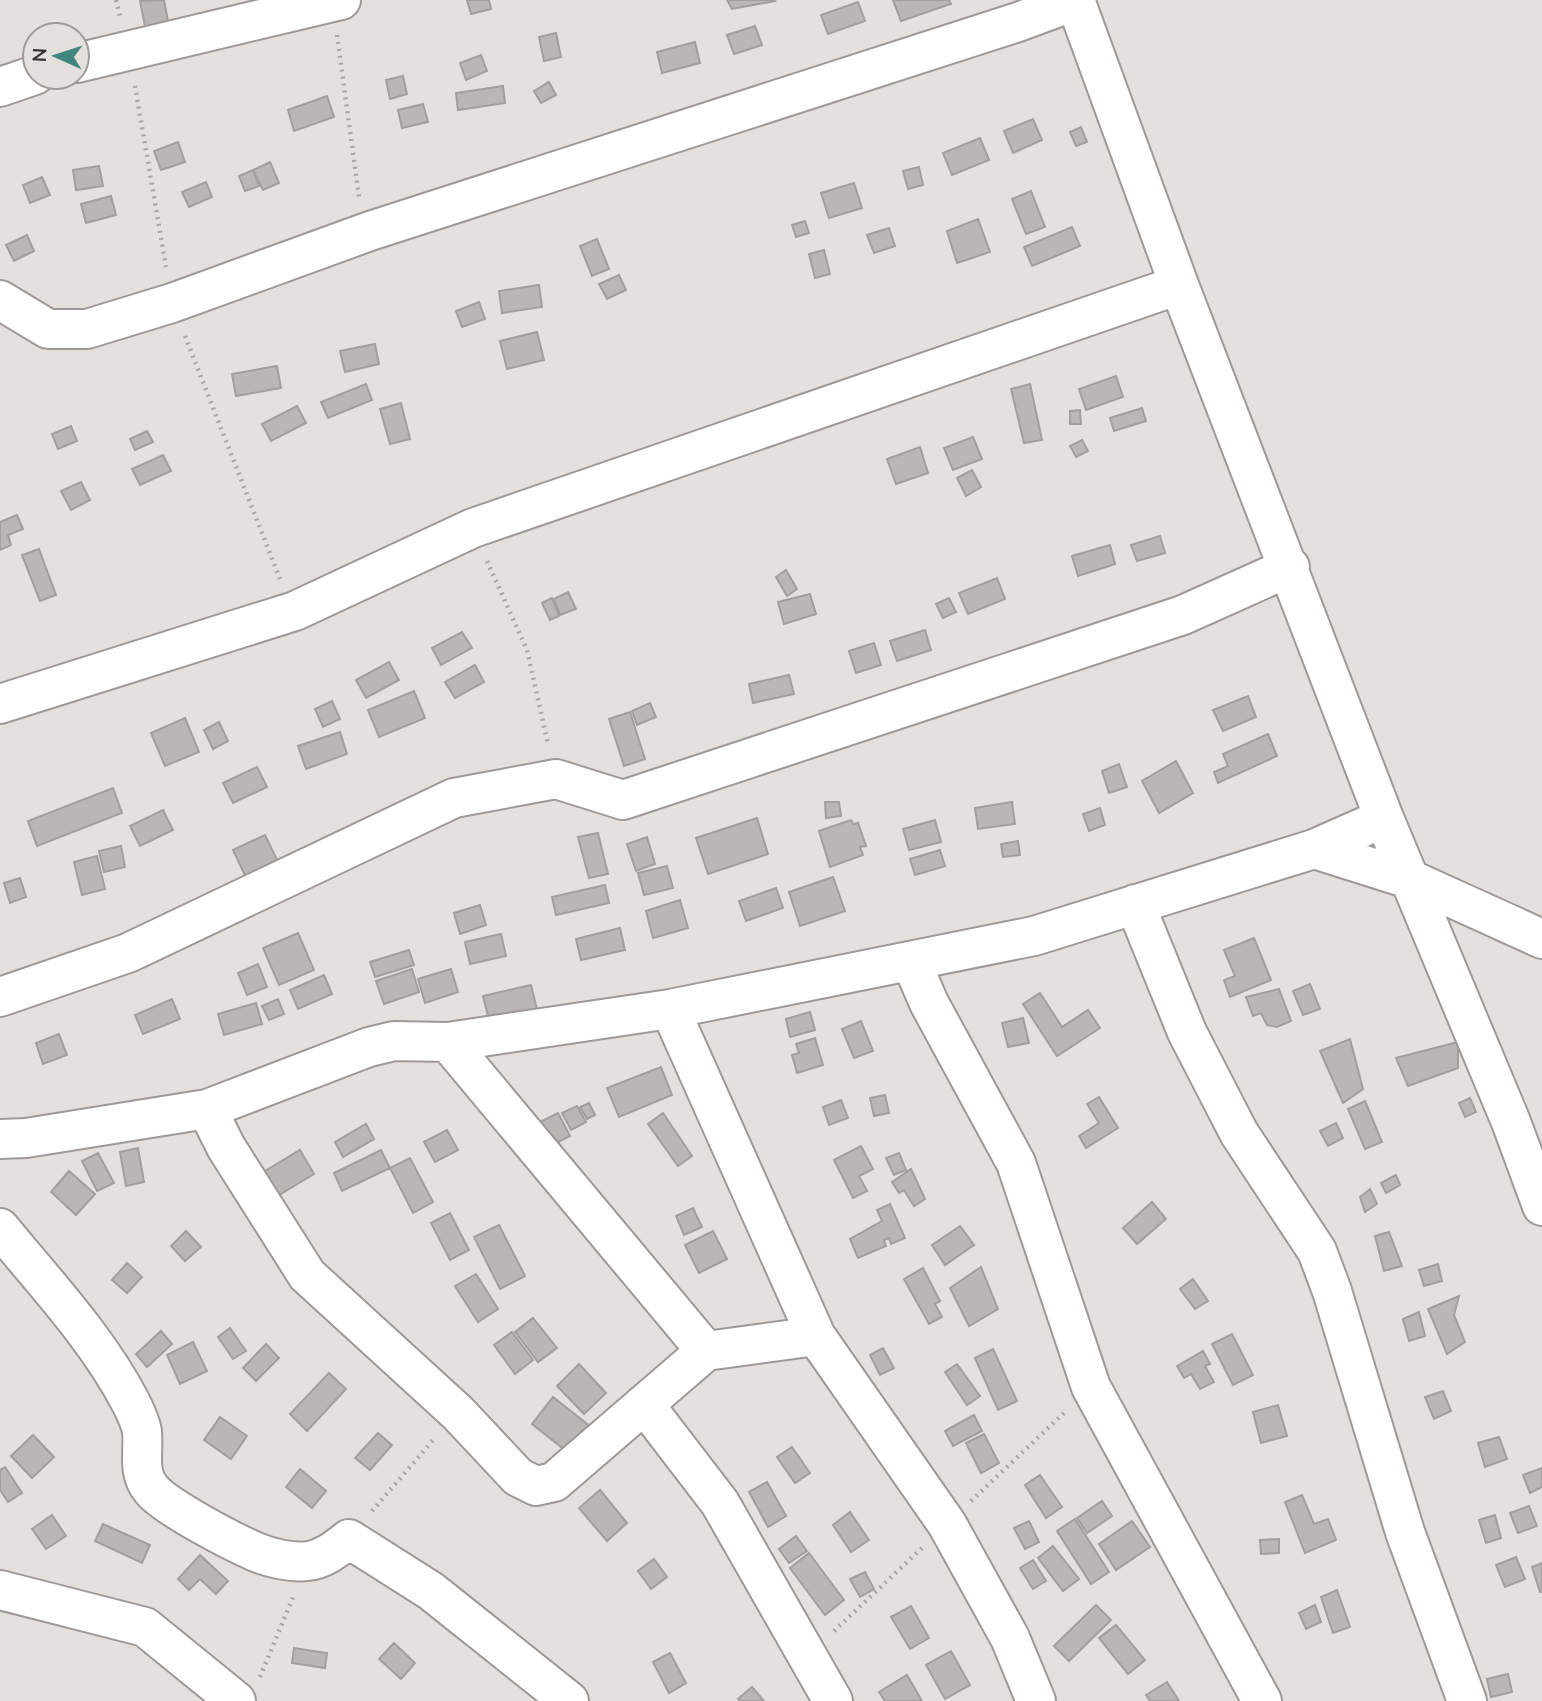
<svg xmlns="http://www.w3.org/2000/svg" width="1542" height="1701" font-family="'Nunito Sans',sans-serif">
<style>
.building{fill:#b9b6b5;stroke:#a19e9c;stroke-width:2}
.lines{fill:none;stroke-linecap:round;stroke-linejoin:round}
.minor-casing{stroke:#9d9998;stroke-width:42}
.path{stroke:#a9a7a5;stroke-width:4.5;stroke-dasharray:2 5;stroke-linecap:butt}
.minor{stroke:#fff;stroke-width:38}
</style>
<rect width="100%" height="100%" fill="#e3e0de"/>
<path class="building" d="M164,0L169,27L146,31L140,1Z
M467,0H489L491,9L471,14Z
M727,0H774L775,1L732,9Z
M893,0H949L951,4L901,21Z
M858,2L865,21L828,34L821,15Z
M755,26L762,45L734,54L727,35Z
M556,33L561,57L544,61L539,37Z
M695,42L700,63L662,73L657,52Z
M481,55L487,71L466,80L460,63Z
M403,76L407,94L390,99L386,80Z
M549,82L556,95L541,103L534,91Z
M503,86L505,103L458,110L456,93Z
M327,96L334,117L294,131L288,110Z
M423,104L428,122L402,128L398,110Z
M1033,119L1042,140L1013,153L1004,131Z
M1081,127L1087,142L1076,146L1070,132Z
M980,138L989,160L952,175L943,153Z
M178,142L185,162L161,170L154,151Z
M270,162L279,183L263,190L253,170Z
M99,166L103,186L76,190L73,170Z
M919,167L923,185L908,189L903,171Z
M253,170L259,186L245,191L239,176Z
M42,177L50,195L30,203L23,185Z
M206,182L212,197L189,207L182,192Z
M854,183L862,208L829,218L821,193Z
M1031,191L1045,227L1026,234L1012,199Z
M111,196L116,215L86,223L81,204Z
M978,219L990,252L957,263L947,231Z
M805,221L809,233L796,237L792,225Z
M1072,227L1080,246L1032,266L1024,247Z
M889,228L895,246L874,253L867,235Z
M27,235L34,251L14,261L6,245Z
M597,239L609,269L592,276L580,246Z
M824,250L830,274L815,278L809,254Z
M619,275L626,290L607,299L599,284Z
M539,285L542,307L502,313L499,291Z
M479,302L485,319L462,327L456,311Z
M537,332L544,360L507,369L500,341Z
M375,344L379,364L345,372L340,351Z
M277,366L281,388L236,396L232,374Z
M1116,376L1123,397L1086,410L1079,389Z
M366,384L372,400L328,418L321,402Z
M1030,384L1042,440L1024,443L1011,389Z
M401,403L410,439L390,444L380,409Z
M297,406L306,423L271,441L262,424Z
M1142,408L1146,421L1114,431L1110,418Z
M1080,410L1081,424H1070V411Z
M71,426L77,441L58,449L52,434Z
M147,431L153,442L135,450L130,439Z
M973,437L982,459L953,470L944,448Z
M1082,440L1088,451L1076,457L1070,446Z
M920,447L928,473L896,484L887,459Z
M163,455L171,471L140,485L132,469Z
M972,470L981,487L966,496L957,478Z
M81,482L90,500L71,510L61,491Z
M17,515L23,529L8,535L11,545L0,550V522Z
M1160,536L1165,553L1137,561L1131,545Z
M1110,545L1115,564L1078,576L1072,556Z
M39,549L56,595L40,601L22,555Z
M786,570L797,589L787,596L776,577Z
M997,578L1005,599L968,614L959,593Z
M568,592L576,609L560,615L554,599Z
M810,594L816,614L784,624L778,602Z
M552,598L559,616L550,620L542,603Z
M949,598L956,612L943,618L936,604Z
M925,630L931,650L897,661L890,641Z
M462,632L472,648L441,665L432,648Z
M874,643L881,665L856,673L849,651Z
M389,662L399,680L366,698L356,680Z
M475,665L484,682L455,698L445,682Z
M789,675L794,694L753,703L749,684Z
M414,691L425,718L379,737L368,710Z
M1248,696L1256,717L1223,731L1213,710Z
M332,701L340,719L323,727L315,709Z
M650,703L656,717L637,725L632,711Z
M630,712L645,759L624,766L609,719Z
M185,718L199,752L165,766L151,733Z
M219,722L228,741L213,749L204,730Z
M340,732L347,754L306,769L298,746Z
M1268,734L1277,756L1218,783L1214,772L1228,766L1223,754Z
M1176,761L1193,793L1159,813L1142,781Z
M1119,764L1127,787L1109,793L1102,771Z
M257,767L267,787L233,803L223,783Z
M113,788L122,813L37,846L28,821Z
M825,802H839L841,816L826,818Z
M1012,802L1015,824L978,829L975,808Z
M1100,808L1105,825L1089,831L1083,814Z
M163,810L173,830L140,846L130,826Z
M757,818L768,854L708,874L696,838Z
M851,820L853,824L858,823L866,846L860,847L863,855L830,867L819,831Z
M935,820L941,842L909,850L903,829Z
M598,833L608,874L589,878L578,837Z
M265,835L281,868L249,884L233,850Z
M647,837L655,864L636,871L627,844Z
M1018,841L1020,855L1003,857L1001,844Z
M121,846L125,867L104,872L99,851Z
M940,850L945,866L915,875L910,859Z
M97,856L105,889L82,895L74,862Z
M667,866L673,888L644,895L638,873Z
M833,877L845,911L800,926L789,892Z
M20,878L26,897L10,903L4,883Z
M605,885L609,903L556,915L552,897Z
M776,888L783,908L746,921L739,901Z
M680,900L688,928L653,938L646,911Z
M480,905L486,925L460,934L454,913Z
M620,928L625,950L581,960L576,939Z
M298,933L314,970L279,985L263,948Z
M501,934L506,956L470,964L465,942Z
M1254,938L1271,980L1230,997L1224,980L1235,976L1224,950Z
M409,950L414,965L375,977L370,962Z
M258,964L267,987L247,995L238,973Z
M412,969L419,992L384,1004L376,981Z
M451,969L458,992L425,1003L418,979Z
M324,975L332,994L298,1009L290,990Z
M1310,984L1320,1009L1303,1015L1293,991Z
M531,985L538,1014L490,1024L483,996Z
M1279,989L1291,1021L1277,1027L1267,1025L1261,1013L1253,1016L1246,997Z
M1040,993L1062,1027L1088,1010L1100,1028L1057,1056L1023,1004Z
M172,999L180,1019L143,1034L135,1015Z
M278,999L284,1014L269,1020L262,1006Z
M256,1003L262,1024L224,1035L218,1014Z
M810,1012L815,1030L790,1037L786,1019Z
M1023,1018L1029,1043L1008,1047L1002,1023Z
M861,1021L873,1051L854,1058L842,1029Z
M59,1034L67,1055L43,1064L36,1043Z
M815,1038L823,1065L797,1073L792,1055L799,1053L796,1044Z
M1350,1039L1363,1089L1343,1103L1320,1051Z
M1458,1042V1068L1408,1086L1396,1058Z
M661,1067L672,1095L619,1117L607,1088Z
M885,1095L889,1113L874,1116L870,1098Z
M1099,1097L1118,1128L1086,1148L1079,1136L1099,1123L1087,1104Z
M1470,1098L1476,1112L1465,1117L1459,1103Z
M841,1100L848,1118L829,1125L823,1107Z
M1365,1101L1382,1142L1365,1149L1348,1109Z
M589,1103L595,1115L587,1119L580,1107Z
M577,1106L586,1122L571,1130L562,1113Z
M558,1113L570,1136L549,1147L536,1124Z
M663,1113L692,1156L678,1166L648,1124Z
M1336,1123L1343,1138L1328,1146L1320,1131Z
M366,1124L374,1139L343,1157L335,1142Z
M447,1130L458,1150L435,1162L424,1142Z
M861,1146L873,1169L859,1176L867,1191L853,1198L834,1160Z
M138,1148L144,1182L126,1186L120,1152Z
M300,1150L314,1174L274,1198L260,1174Z
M381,1150L390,1168L342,1191L334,1173Z
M98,1153L114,1183L97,1191L82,1161Z
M899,1153L906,1170L894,1175L886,1158Z
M410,1158L433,1202L413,1213L390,1168Z
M911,1169L925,1199L914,1206L904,1190L899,1193L892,1182Z
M69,1171L95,1194L76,1215L51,1192Z
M1396,1175L1400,1185L1386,1193L1381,1183Z
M1370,1189L1377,1204L1365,1212L1360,1197Z
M1152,1202L1166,1219L1137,1244L1123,1228Z
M890,1204L905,1238L891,1244L889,1238L884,1240L886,1246L858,1258L850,1239L882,1221L877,1210Z
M693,1208L702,1227L684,1235L676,1216Z
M450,1213L469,1250L450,1260L431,1223Z
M499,1225L525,1276L500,1289L474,1237Z
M960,1226L974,1245L945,1265L932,1245Z
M186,1231L201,1247L185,1261L171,1246Z
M713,1231L727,1259L699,1273L685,1245Z
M1389,1232L1402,1266L1384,1271L1375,1236Z
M127,1263L142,1277L127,1293L112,1280Z
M1438,1264L1442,1281L1424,1286L1419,1270Z
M981,1267L998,1309L969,1326L950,1288Z
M923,1268L940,1301L935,1304L942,1317L929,1324L904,1279Z
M476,1274L498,1309L478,1322L455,1286Z
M1193,1279L1208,1301L1195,1309L1180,1289Z
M1459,1296L1454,1315L1465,1342L1447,1354L1428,1309Z
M1419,1312L1425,1336L1409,1341L1403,1319Z
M533,1318L557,1348L538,1362L515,1332Z
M230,1328L246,1351L233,1359L218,1337Z
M161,1331L172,1344L147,1367L136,1354Z
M512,1332L533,1360L515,1374L494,1345Z
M1232,1334L1253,1375L1233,1385L1212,1344Z
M193,1342L207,1371L180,1384L167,1355Z
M266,1344L279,1358L256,1381L243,1368Z
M883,1348L894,1368L880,1375L870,1355Z
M993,1349L1017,1401L998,1410L975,1358Z
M1203,1351L1210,1364L1205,1366L1214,1382L1200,1389L1191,1374L1184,1378L1177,1366Z
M579,1364L606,1393L584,1414L557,1386Z
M957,1364L980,1396L967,1405L945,1372Z
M329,1373L346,1389L307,1431L290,1414Z
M1443,1391L1451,1411L1434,1419L1425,1397Z
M553,1397L591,1427L570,1454L532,1424Z
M1278,1405L1287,1436L1261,1443L1253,1412Z
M974,1415L982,1431L953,1446L945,1431Z
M220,1417L247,1436L231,1459L204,1440Z
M378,1433L392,1445L370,1470L355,1458Z
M984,1434L999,1463L981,1473L966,1443Z
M33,1435L54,1457L32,1478L11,1456Z
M1499,1437L1507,1459L1485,1467L1478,1443Z
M792,1447L810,1473L795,1483L777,1457Z
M5,1467L22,1493L8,1502L0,1490V1470Z
M1542,1468V1487L1530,1493L1523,1475Z
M300,1469L326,1491L312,1508L286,1487Z
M1040,1475L1062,1507L1046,1518L1025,1485Z
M767,1482L786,1516L768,1527L749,1492Z
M600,1490L627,1523L607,1541L579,1508Z
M1302,1495L1314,1524L1328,1519L1336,1540L1305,1553L1285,1502Z
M1102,1501L1112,1516L1087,1533L1077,1518Z
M1529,1506L1537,1526L1518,1533L1510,1513Z
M850,1512L869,1540L851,1552L833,1525Z
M52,1515L66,1536L46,1549L32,1529Z
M1495,1515L1501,1538L1486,1543L1479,1520Z
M1075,1519L1109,1572L1091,1584L1057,1531Z
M1029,1521L1039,1542L1025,1549L1014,1528Z
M1132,1521L1150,1547L1116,1570L1099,1544Z
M103,1524L150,1545L142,1563L95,1541Z
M796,1536L807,1551L789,1563L779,1549Z
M1279,1539V1553L1261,1554L1260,1540Z
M1053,1546L1079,1579L1063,1591L1038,1558Z
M809,1553L844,1600L825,1615L790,1568Z
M200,1555L228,1581L216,1594L200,1579L189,1590L178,1579Z
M1516,1557L1525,1579L1505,1587L1496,1565Z
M654,1559L667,1577L651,1589L638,1571Z
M1033,1560L1046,1581L1033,1589L1020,1568Z
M1542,1563V1592H1540L1532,1567Z
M865,1572L874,1589L860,1597L850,1579Z
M1337,1590L1350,1627L1333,1633L1321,1597Z
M1096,1605L1111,1620L1069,1661L1054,1646Z
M1315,1605L1321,1622L1306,1629L1299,1613Z
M911,1606L929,1638L910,1649L891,1617Z
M1116,1625L1145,1660L1128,1674L1099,1638Z
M394,1643L415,1663L401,1679L379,1659Z
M294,1648L327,1653L325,1668L292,1663Z
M951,1651L970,1685L945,1699L926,1665Z
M670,1653L686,1683L669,1693L653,1662Z
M1508,1674L1512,1692L1491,1697L1487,1679Z
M907,1675L922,1701H885L879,1692Z
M1167,1682L1179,1701H1150L1146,1695Z
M752,1687L764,1701H740L738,1699Z"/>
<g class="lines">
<g class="minor-casing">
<path id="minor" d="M1075,0L1179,285L1384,818L1511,1122L1542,1206
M77,63L341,0
M0,87L35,75
M0,300L48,329H87L172,303L370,231L1018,22L1075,1
M0,704L295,611L473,528L1179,285
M1314,849L1412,880L1542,939
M1135,904L1187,1032L1239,1133L1317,1251L1332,1291L1405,1532L1467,1701
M911,961L929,1003L1016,1163L1091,1387L1262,1701
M0,997L128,953L454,798L556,779L623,800L1183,615L1290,567
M670,1009L816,1336L947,1524L1010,1638L1036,1701
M448,1042L706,1351L816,1336
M207,1109L226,1147L307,1275L458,1413L518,1477L536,1486L554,1482L706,1351
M0,1139L26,1138L207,1109L369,1047L394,1041L448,1042L670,1009L1034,936L1314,849L1384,818
M0,1228C45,1283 98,1339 131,1403C135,1411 141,1423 142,1432C144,1452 137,1472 151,1489C165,1507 233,1542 256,1552C270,1558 291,1563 308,1561C324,1559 336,1549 349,1539L431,1591L569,1701
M644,1404L720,1503L833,1701
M0,1590L145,1627L236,1701"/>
</g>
<path class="path" d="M116,0L120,16
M337,35L359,197
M135,86L166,267
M185,336L280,579
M487,561L527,650L548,744
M971,1501L1064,1413
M372,1511L435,1438
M834,1631L922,1548
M260,1677L294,1595"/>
<use href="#minor" class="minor"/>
</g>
<g transform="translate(56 56) rotate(273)"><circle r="33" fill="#e3e0de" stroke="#9d9a99" stroke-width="2"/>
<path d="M0-5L12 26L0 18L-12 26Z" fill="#40867f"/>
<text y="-10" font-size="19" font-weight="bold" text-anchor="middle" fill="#333131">N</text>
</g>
</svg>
